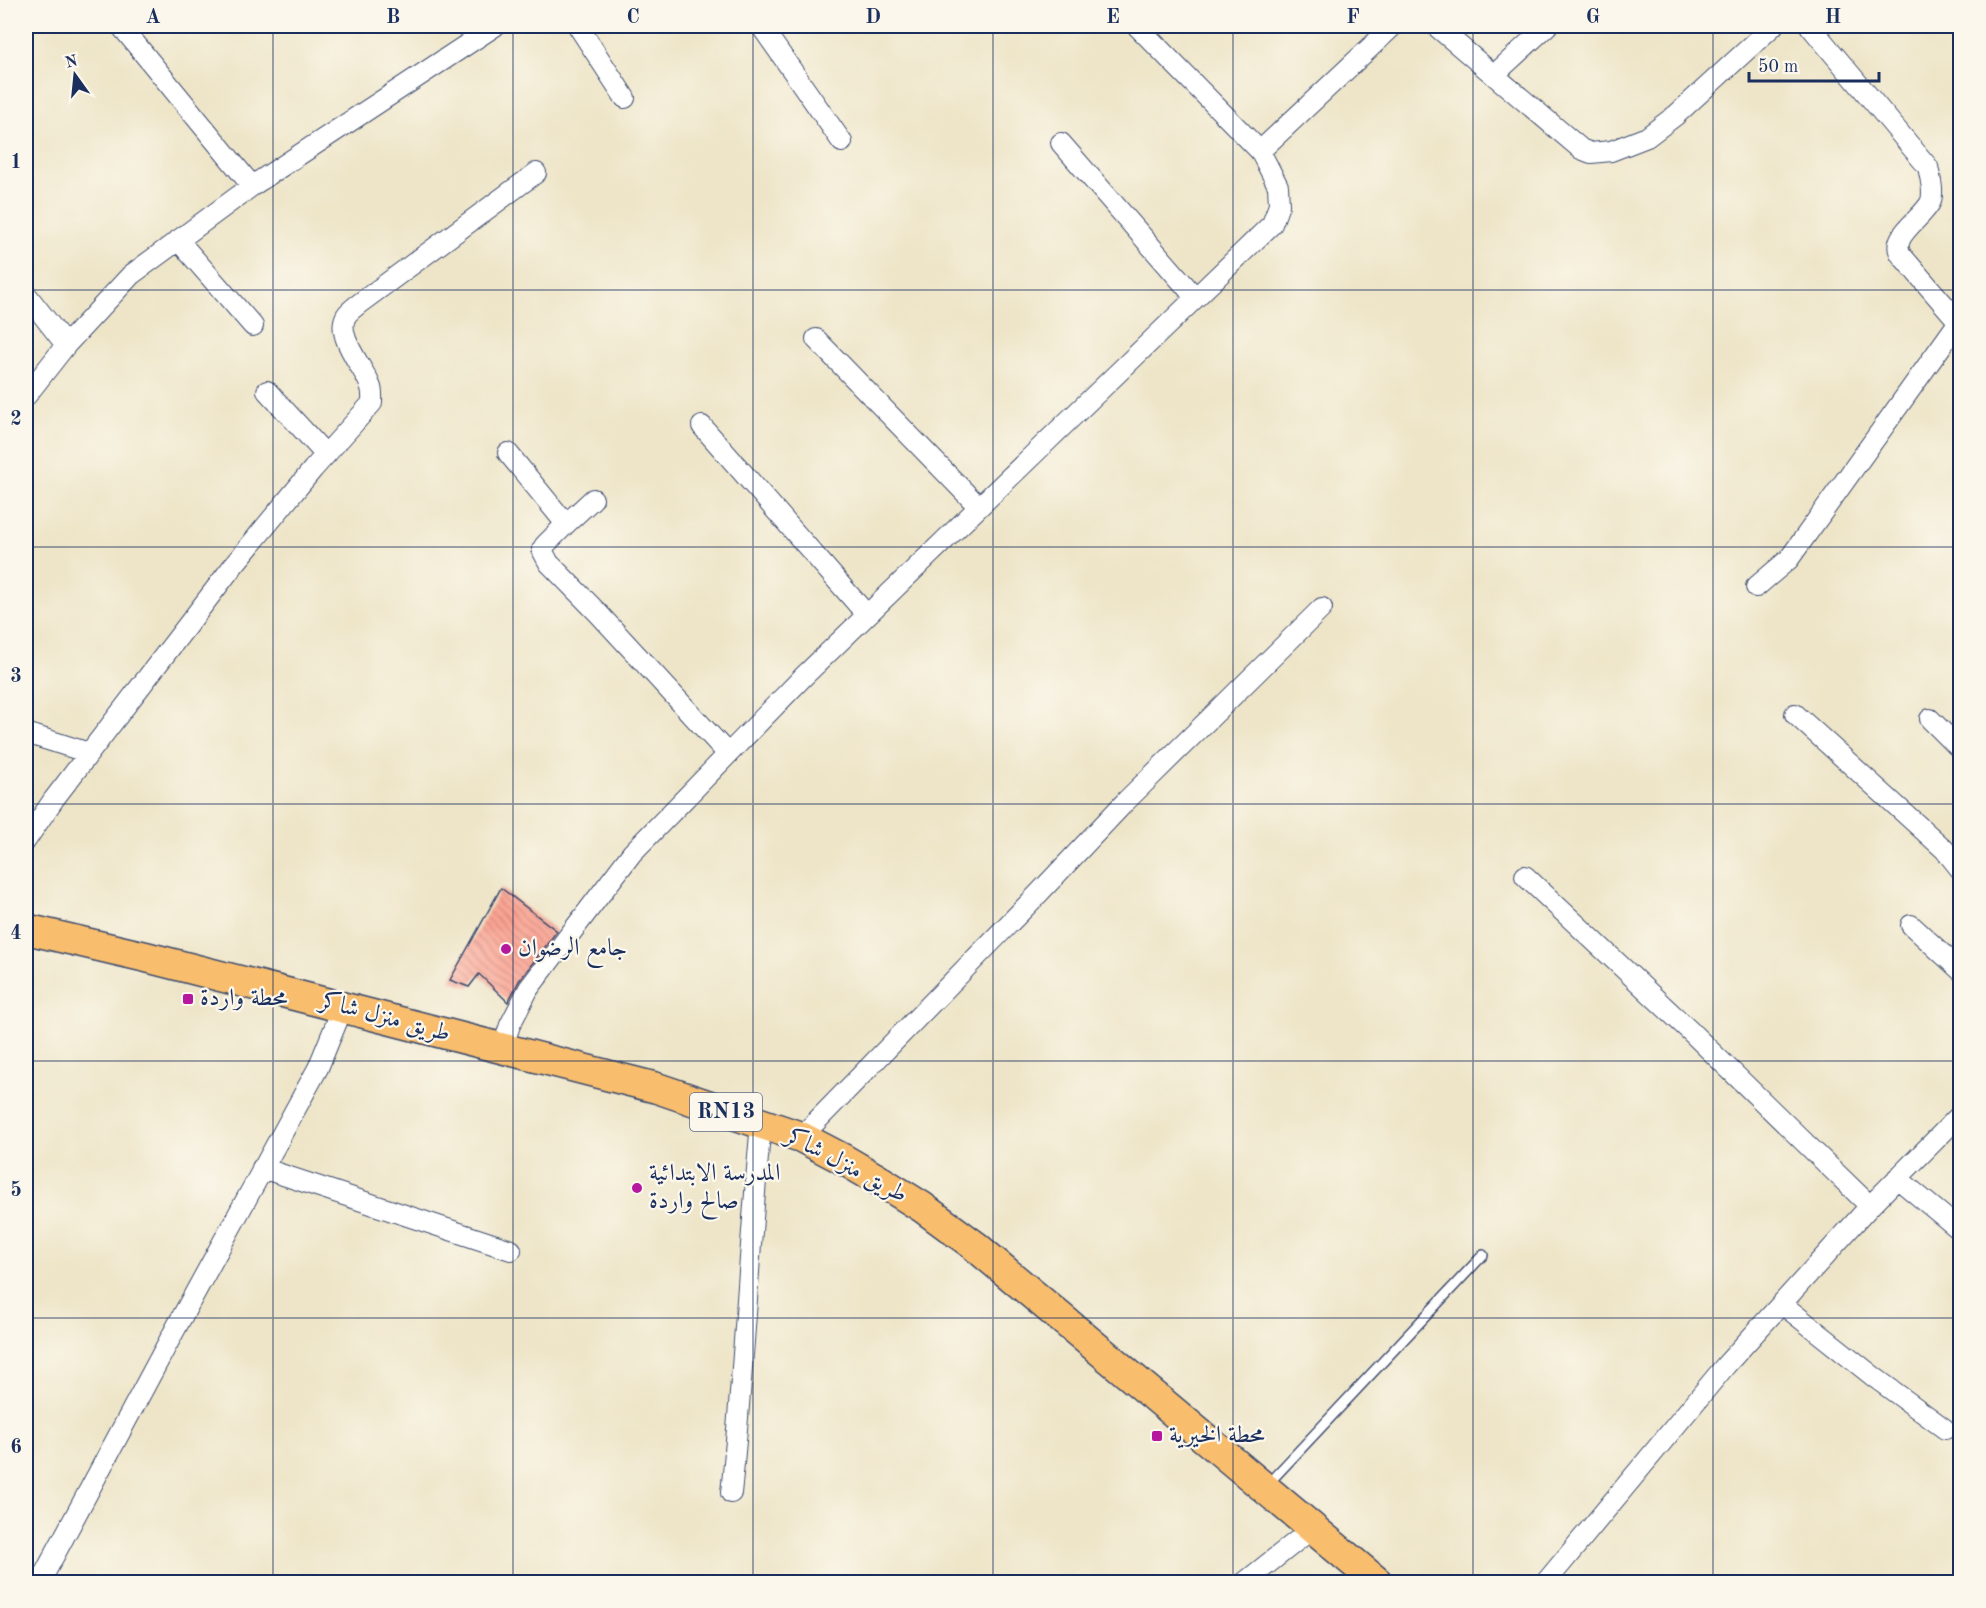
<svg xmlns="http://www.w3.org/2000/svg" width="1986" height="1608" font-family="'Old Standard TT',Amiri,serif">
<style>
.building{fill:url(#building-back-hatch)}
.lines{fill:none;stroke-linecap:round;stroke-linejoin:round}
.service-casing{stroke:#3b4a6e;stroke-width:12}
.minor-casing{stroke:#3b4a6e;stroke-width:22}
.primary-casing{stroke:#3b4a6e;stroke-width:33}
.service{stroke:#fff;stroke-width:9}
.minor{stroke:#fff;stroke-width:20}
.primary{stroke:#f9be6d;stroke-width:30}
.grid{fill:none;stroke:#1b2f5e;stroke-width:1.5;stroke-opacity:0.55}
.poi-dot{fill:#b5179e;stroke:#fbf7ec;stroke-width:2}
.labels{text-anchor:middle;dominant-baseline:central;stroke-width:4.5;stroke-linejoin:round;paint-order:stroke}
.shield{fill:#fbf7ec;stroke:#5e6b89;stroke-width:1.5}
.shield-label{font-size:22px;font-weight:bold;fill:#1b2f5e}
.poi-label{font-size:24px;fill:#1b2f5e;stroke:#fbf7ec;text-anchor:start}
.street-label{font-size:24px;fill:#1b2f5e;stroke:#fbf7ec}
.neatline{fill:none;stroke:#1b2f5e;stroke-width:2}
.grid-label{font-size:20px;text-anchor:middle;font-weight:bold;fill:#1b2f5e}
</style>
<defs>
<pattern id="building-back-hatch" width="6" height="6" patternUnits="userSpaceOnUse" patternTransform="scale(1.5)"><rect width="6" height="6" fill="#fca493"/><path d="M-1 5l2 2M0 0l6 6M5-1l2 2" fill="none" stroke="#cb867b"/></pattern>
</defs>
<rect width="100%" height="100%" fill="#fbf7ec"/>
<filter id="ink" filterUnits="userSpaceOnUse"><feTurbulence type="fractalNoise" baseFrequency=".0167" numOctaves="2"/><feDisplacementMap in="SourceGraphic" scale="12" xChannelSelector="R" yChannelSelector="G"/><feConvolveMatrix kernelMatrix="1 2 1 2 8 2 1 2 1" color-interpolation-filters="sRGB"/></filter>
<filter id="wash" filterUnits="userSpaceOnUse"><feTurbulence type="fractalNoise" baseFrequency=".008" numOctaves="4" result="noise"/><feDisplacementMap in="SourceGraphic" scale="24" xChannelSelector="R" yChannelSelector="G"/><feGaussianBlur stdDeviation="1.35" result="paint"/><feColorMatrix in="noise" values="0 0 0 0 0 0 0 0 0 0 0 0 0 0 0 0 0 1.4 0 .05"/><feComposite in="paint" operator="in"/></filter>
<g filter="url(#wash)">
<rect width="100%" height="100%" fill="#eee5c8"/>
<g id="blocks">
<path class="building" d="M501,888L557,931L519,981L508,1002L479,974L469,987L450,980Z"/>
</g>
</g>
<g filter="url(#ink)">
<use href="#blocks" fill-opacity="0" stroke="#3b4a6e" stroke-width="1.5"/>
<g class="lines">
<g class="service-casing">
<path id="service" d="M1266,1486L1483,1255"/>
</g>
<g class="minor-casing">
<path id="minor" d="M121,26L252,186
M578,26L625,98
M761,26L842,142
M1436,26L1581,149L1591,153L1611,151L1647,137L1676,115L1773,26
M1810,26L1928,167C1930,177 1934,190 1931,201C1924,218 1887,237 1902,256L1959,322
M1494,75L1547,26
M1061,143L1195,297
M1260,151L1393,26
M178,240L253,326
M26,294L66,345
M816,339L979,507
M267,391L326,455
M26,396L66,345L131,275L252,186L495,26
M702,426L867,615
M508,453L566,524L545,545L542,550L549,563L598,613L727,753
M566,524L593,499
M1756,587L1789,559L1960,320
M1795,714L1944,849L1960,869
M1930,719L1960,749
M26,733L89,753
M26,840L54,799L233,566L313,469L372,403C372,397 373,391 370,385C363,366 335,336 346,316C349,311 355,307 360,303L536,173
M1525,876L1689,1030L1870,1206
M1911,925L1960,970
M502,1049L510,1025L529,988L632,853L804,676L1272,224L1279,205L1278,186L1260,151L1137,26
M801,1137L1039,893L1126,801L1322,608
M262,1168L511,1250
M1897,1178L1960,1230
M1782,1304L1874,1377L1945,1429
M731,1493C744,1370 749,1247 761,1124
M40,1582L178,1324L318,1068L343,1007
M1245,1582L1313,1528
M1546,1582L1726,1365L1870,1206L1960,1115"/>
</g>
<g class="primary-casing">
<path id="primary" d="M26,929L146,957L657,1088L801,1137L841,1158L882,1182L922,1207L975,1246L1377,1582"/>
</g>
<use href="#service" class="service"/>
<use href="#minor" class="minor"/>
<use href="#primary" class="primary"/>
</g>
</g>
<path class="grid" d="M273,26V1582M513,26V1582M753,26V1582M993,26V1582M1233,26V1582M1473,26V1582M1713,26V1582M26,290H1960M26,547H1960M26,804H1960M26,1061H1960M26,1318H1960"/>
<g class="poi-dot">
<circle cx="506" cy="949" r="6"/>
<rect x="182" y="993" width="12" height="12" rx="3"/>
<circle cx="637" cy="1188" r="6"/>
<rect x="1151" y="1430" width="12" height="12" rx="3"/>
</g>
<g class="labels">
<rect class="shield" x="690" y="1093" width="72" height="38" rx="4.5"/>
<g class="shield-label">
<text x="726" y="1112">RN13</text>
</g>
<g class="poi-label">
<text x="518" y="949">جامع الرضوان</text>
<text x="200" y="999">محطة واردة</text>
<text x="649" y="1174">المدرسة الابتدائية<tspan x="649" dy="28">صالح واردة</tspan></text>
<text x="1169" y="1436">محطة الخيرية</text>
</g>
<g class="street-label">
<text transform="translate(385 1018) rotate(15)">طريق منزل شاكر</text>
<text transform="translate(846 1166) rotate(28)">طريق منزل شاكر</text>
</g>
</g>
<rect width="1986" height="1608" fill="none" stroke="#fbf7ec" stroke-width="66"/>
<g transform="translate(75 75) rotate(345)" stroke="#fbf7ec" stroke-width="4.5" paint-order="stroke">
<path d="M0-4.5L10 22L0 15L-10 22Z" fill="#1b2f5e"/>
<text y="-9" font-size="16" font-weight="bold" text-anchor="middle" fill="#1b2f5e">N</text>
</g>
<path d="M1749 72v9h130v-9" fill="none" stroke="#1b2f5e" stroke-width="3"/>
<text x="1758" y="72" font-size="18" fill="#1b2f5e" stroke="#fbf7ec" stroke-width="4.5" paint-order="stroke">50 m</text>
<rect x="33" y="33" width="1920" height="1542" class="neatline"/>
<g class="grid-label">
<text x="153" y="23">A</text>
<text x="393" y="23">B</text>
<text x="633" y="23">C</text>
<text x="873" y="23">D</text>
<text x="1113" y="23">E</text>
<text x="1353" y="23">F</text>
<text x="1593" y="23">G</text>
<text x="1833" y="23">H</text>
<text x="16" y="168">1</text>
<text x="16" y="425">2</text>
<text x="16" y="682">3</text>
<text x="16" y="939">4</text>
<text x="16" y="1196">5</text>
<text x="16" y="1453">6</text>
</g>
</svg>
